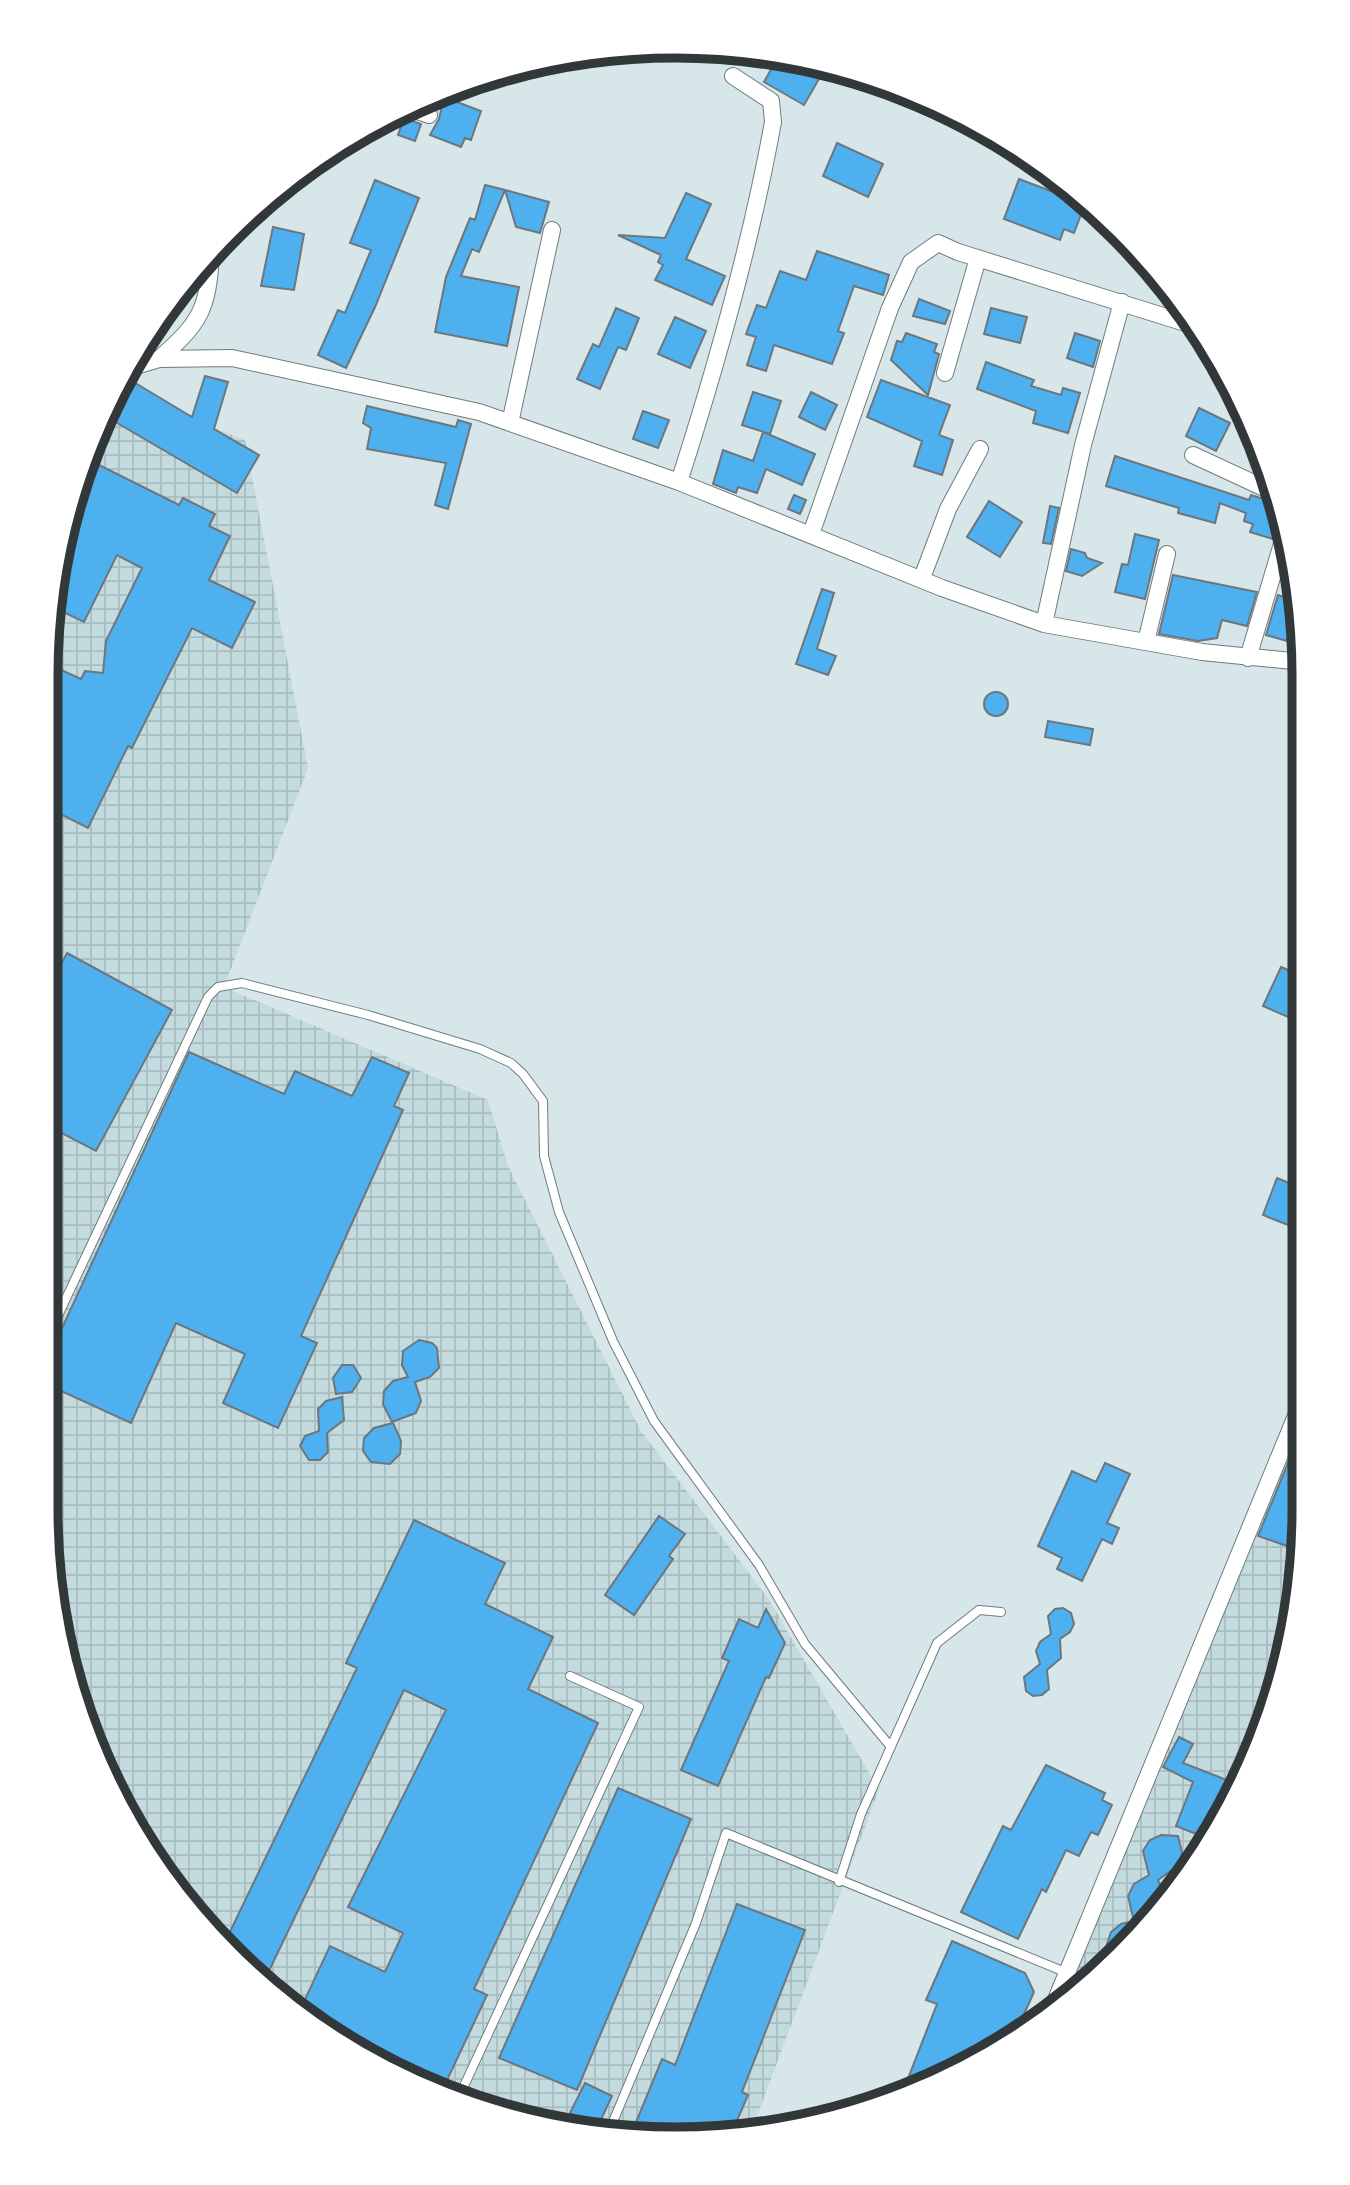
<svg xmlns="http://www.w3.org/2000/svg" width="1350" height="2185" font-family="'PT Sans',sans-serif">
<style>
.industrial{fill:url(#industrial-grid)}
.building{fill:#4eb0ee;stroke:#6c767e;stroke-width:2}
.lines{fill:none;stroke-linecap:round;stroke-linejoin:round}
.lane-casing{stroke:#6e7c7e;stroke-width:10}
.street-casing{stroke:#6e7c7e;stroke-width:18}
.lane{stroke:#fff;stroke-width:8}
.street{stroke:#fff;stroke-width:16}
.rim{fill:none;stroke:#323839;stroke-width:9}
</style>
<defs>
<pattern id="industrial-grid" width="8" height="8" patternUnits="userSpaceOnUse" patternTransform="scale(1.75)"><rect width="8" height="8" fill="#c3dbde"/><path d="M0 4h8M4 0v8" fill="none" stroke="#a8bdbf"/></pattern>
</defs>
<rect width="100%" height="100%" fill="#d7e7e9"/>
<path class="industrial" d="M112,402L161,407L245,440L308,768L224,987L488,1100L508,1166L641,1431L768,1598L879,1790L753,2127L675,2139L473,2106L325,2033L175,1893L79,1712L46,1510L51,593L93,434Z
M1300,1387L1299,1592L1257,1751L1175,1893L1058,2003Z"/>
<path class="building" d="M778,57L827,65L804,105L764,82Z
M444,97L481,111L471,140L465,138L461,147L430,135L439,119Z
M404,118L421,124L415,141L398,135Z
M837,143L883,164L868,197L823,176Z
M1019,179L1085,204L1074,233L1064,229L1060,240L1004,219Z
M375,180L419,198L375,307L346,368L318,355L338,310L345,313L371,250L350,243Z
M485,185L505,190L479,252L472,249L461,276L519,287L507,346L435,332L446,277L470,218L475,220Z
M505,190L549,202L540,233L516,227Z
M686,193L711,204L686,259L725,276L712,305L655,280L663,265L658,262L661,255L618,235L665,238Z
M273,227L304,234L294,290L261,286Z
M817,251L889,275L883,295L854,286L838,331L844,333L832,364L774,345L766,371L747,365L756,337L746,334L757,305L766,308L780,271L806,280Z
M919,299L950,311L945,324L913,316Z
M616,308L639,318L626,350L618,347L600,389L577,379L593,344L599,347Z
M991,308L1027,317L1020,343L984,334Z
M675,317L706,331L690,368L658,354Z
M906,333L937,344L934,352L939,354L928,395L891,360L897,341L902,342Z
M1075,333L1100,341L1093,367L1067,358Z
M986,362L1034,380L1031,386L1061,395L1063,388L1080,393L1068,433L1033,423L1036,411L977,389Z
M205,376L228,382L214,429L259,455L237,493L112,420L119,409L111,404L127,378L192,417Z
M881,380L950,405L939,435L953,440L942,475L914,466L922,441L867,417Z
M753,392L781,401L770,434L742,425Z
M811,392L837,405L825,430L799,417Z
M367,406L456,427L458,420L471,424L448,509L435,505L446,463L367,449L371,428L363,423Z
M1199,408L1230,423L1216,451L1186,436Z
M643,411L669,420L658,448L633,439Z
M763,432L815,454L802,485L766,469L757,493L738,487L736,493L713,484L723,450L753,461Z
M1115,456L1249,500L1251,495L1277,503L1280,517L1273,539L1250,532L1253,524L1244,521L1246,513L1220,503L1215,523L1178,513L1179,508L1106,486Z
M87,459L179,505L183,498L215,514L209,526L230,536L209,580L255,602L232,648L192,628L132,748L128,746L88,828L50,809V665L81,679L85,671L103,673L106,641L142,568L117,555L84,622L51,606V593Z
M794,495L806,500L800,514L788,509Z
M989,501L1022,522L1000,557L967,537Z
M1050,506L1059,508L1051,544L1043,543Z
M1135,534L1159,540L1145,599L1115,592L1122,564L1128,565Z
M1071,549L1085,553L1087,558L1102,563L1082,576L1066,571Z
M1173,575L1257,592L1247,626L1222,620L1217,638L1198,641L1159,634Z
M822,589L834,593L817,649L836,656L828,675L796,664Z
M1278,595L1297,601L1287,641L1266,635Z
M984 704a12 12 0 1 1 24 0a12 12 0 1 1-24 0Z
M1048,721L1093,729L1090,745L1045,737Z
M67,953L172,1010L96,1151L48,1126L49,987Z
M1281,967L1302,976V1023L1263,1006Z
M189,1052L284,1094L295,1071L352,1096L372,1057L409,1073L394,1106L403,1110L301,1336L317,1343L278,1428L223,1403L245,1354L176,1323L131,1423L46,1384V1363Z
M1277,1178L1301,1188V1209L1293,1227L1263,1215Z
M419,1340L432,1343L437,1348L439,1368L430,1377L415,1382L421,1401L416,1413L392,1422L383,1404L384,1391L393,1381L408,1377L402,1365L403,1351Z
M342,1365H353L361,1378L352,1392L336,1394L333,1378Z
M342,1397L344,1420L327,1433L328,1452L320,1460H309L300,1446L305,1436L319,1431L318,1409L326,1401Z
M393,1423L401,1441L400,1454L390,1464L371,1462L363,1451L364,1438L374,1428Z
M1300,1434V1487L1299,1550L1258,1536Z
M1105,1463L1130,1474L1107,1523L1119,1528L1112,1544L1102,1539L1082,1581L1057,1569L1062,1558L1038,1546L1072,1471L1096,1482Z
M659,1516L685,1534L669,1556L673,1559L634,1615L605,1595Z
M414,1520L505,1563L485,1604L553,1637L528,1689L598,1723L474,1989L487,1995L442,2091L350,2046L352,2042L316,2025L300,2010L330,1946L385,1972L403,1933L348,1907L446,1710L404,1690L266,1977L226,1940L357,1668L346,1663Z
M1063,1608L1071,1613L1074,1624L1070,1632L1060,1639L1061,1658L1047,1670L1049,1689L1042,1695L1033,1696L1026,1691L1024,1677L1040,1664L1036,1651L1040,1642L1051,1634L1048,1616L1055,1609Z
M766,1609L785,1643L769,1678L766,1677L718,1786L681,1770L729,1661L722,1658L739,1619L758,1628Z
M1179,1737L1193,1744L1183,1763L1237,1784L1206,1838L1176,1826L1193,1782L1163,1767Z
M1046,1765L1105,1793L1102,1800L1112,1805L1098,1835L1091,1832L1079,1856L1066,1850L1046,1892L1042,1889L1018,1939L961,1912L1003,1826L1011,1830Z
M618,1788L691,1819L577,2090L499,2058Z
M1161,1835L1178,1836L1182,1853L1179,1865L1158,1880L1167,1900L1101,1962L1111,1932L1121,1924L1134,1921L1128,1896L1134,1884L1149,1875L1143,1851L1150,1840Z
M737,1904L805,1930L742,2092L748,2095L733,2130L675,2139L632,2132L662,2059L675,2065Z
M952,1941L1025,1973L1034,1992L1013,2039L902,2094L937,2004L926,2000Z
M585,2083L612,2096L598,2126L570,2113Z"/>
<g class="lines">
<g class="lane-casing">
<path id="lane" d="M46,1341L208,997L218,987L242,983L368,1015L480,1049L511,1063L523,1074L543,1101L544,1156L559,1212L613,1341L654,1421L759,1565L805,1644L891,1747
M839,1882L861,1814L937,1643L979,1610L1001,1612
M458,2099L639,1707L570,1676
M610,2129L696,1923L726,1833L1082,1979"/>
</g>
<g class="street-casing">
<path id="street" d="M409,108L429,115
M159,359C200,323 208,310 211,254
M132,367L159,359L232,358L479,412L679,482L942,588L1044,624L1202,652L1303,662
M945,373L978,258
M510,423L552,230
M1193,455L1275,493
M679,482C717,364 751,244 773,122L771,101L733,76
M811,534L890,308L911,262L938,243L958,252L1195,326
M922,578L948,509L980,449
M1044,624L1083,445L1122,302
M1146,642L1167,554
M1248,658L1284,537
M1053,2007L1300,1406"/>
</g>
<use href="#lane" class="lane"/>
<use href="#street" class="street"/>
</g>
<path d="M0 0H1350V2185H0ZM675 58H675A617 617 0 0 1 1292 675V1510A617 617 0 0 1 675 2127H675A617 617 0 0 1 58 1510V675A617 617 0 0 1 675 58Z" fill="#fff" fill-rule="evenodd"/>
<path class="rim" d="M675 58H675A617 617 0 0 1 1292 675V1510A617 617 0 0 1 675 2127H675A617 617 0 0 1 58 1510V675A617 617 0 0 1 675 58Z"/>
</svg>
